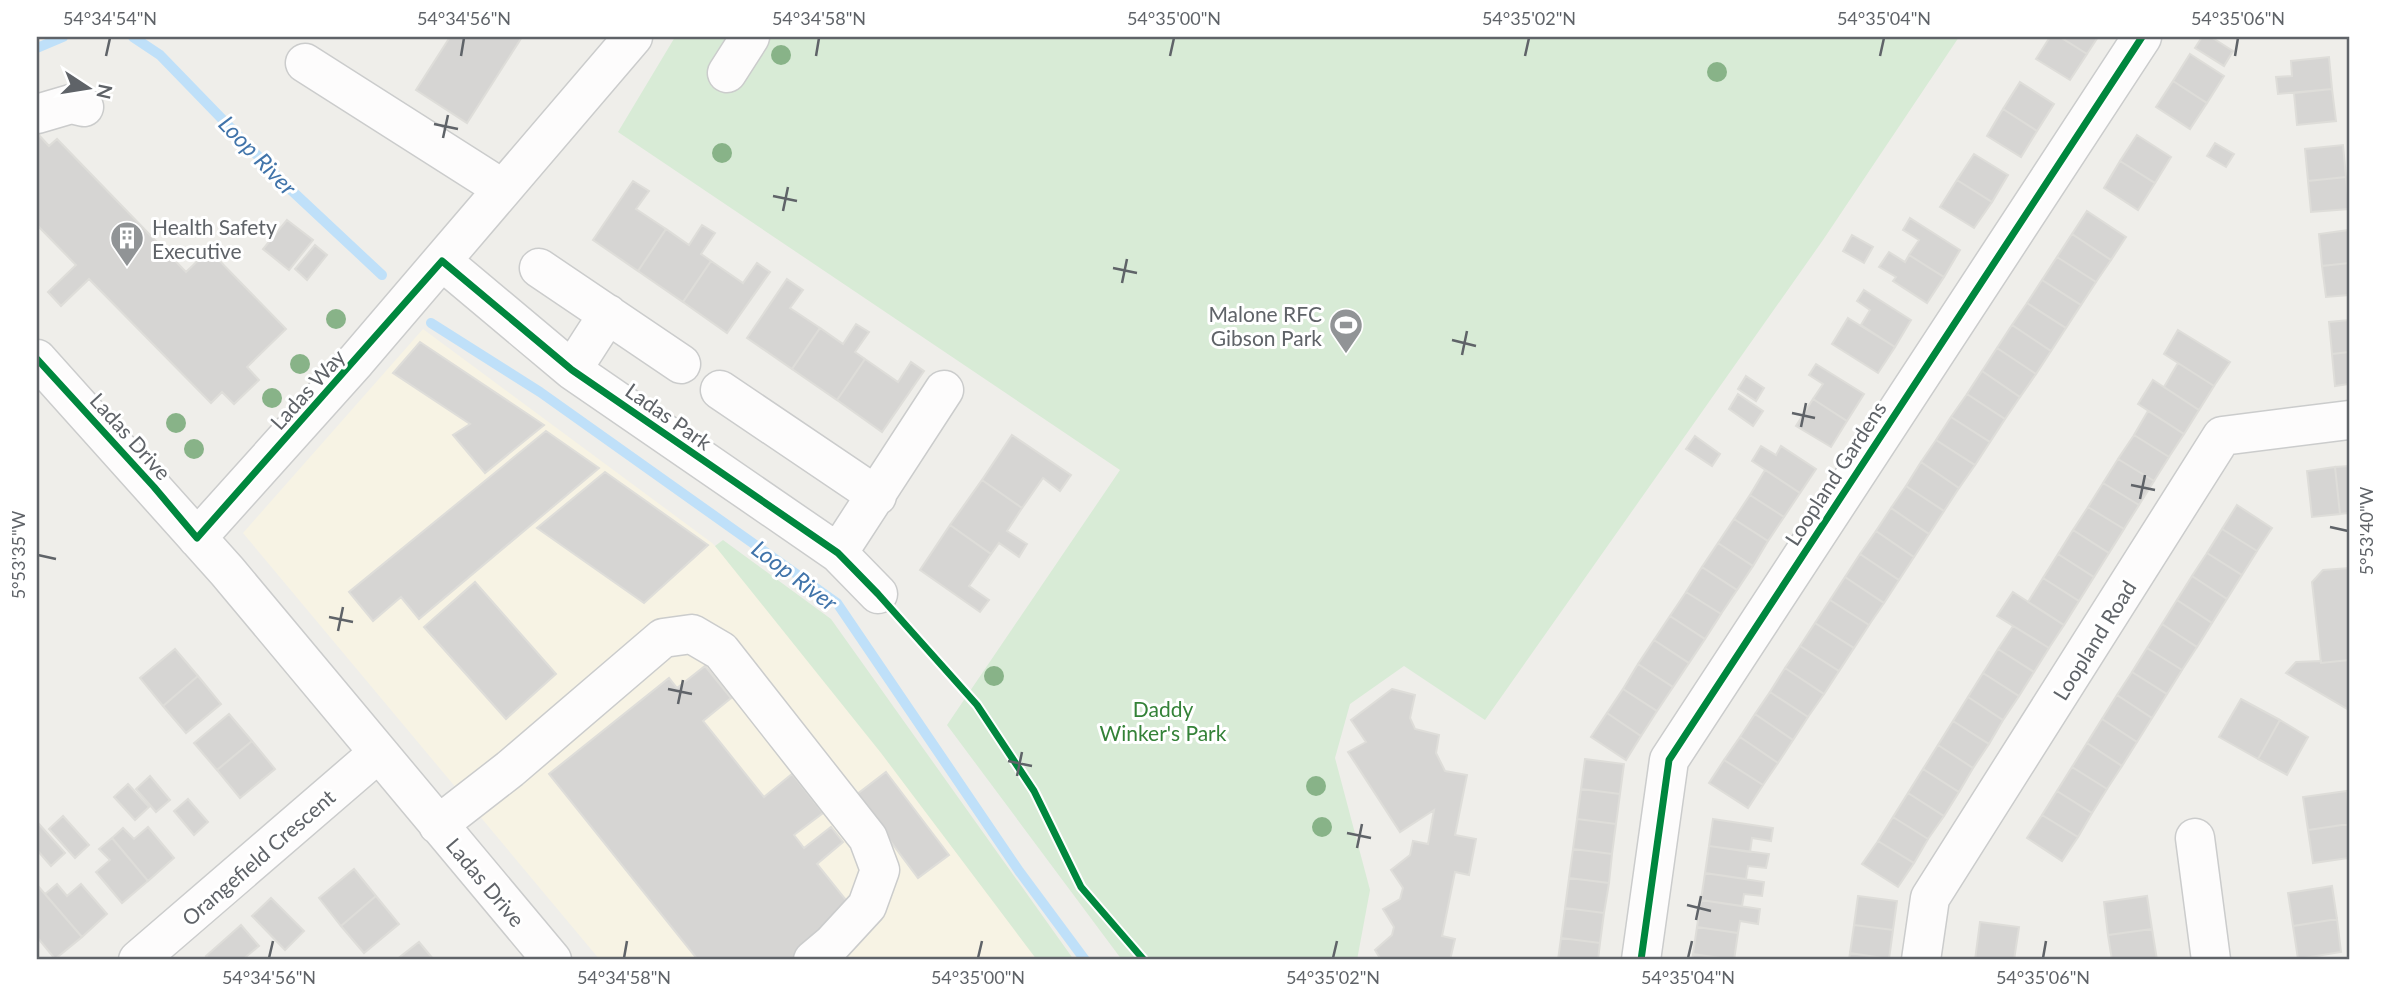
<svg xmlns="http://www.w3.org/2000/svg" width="2386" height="997" font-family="Lato,sans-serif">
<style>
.commercial{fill:#f7f3e4}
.green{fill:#d8ebd6}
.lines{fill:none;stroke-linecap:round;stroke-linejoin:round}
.stream{stroke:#bfe0f9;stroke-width:10}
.building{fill:#d6d5d3;stroke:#deddd9;stroke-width:2}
.minor-casing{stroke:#cbcccc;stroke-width:41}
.minor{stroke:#fdfcfc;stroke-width:38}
.cycleway-casing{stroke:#fff;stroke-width:11}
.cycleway{stroke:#00873e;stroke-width:7}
.tree{fill:#88b388}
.ticks{fill:none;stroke:#5f6368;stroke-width:2.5}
.labels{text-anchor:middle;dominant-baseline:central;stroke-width:6;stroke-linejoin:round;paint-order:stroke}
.poi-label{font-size:21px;fill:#5f6368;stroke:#fff;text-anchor:start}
.street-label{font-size:21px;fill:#5f6368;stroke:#fff}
.park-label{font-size:21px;fill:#348238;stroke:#fff}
.water-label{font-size:23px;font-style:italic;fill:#4174aa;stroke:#fff}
.neatline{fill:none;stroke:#5f6368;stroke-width:2.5}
.ticks-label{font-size:18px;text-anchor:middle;fill:#5f6368}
</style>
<rect width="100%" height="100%" fill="#efeeea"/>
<path class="commercial" d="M423,329L712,543L812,644L1042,960H600L243,533Z"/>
<path class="green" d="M675,37H1959L1823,240L1485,720L1404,666L1350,704L1335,758L1370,890L1357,960H1122L947,725L1120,470L618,132Z
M723,540L831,619L1074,960H1037L881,753L715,546Z"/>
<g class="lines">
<path class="stream" d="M133,37L160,55L290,189L382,275
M37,48L63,37
M431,323L540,392L837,603L1019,871L1085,960"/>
</g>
<path class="building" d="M450,37H522L467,123L416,90Z
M2050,37H2060L2087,54L2070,80L2036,59Z
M2060,37H2098L2087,54Z
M2202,37H2211L2233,51L2224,66L2195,48Z
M2190,54L2224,76L2207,103L2173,81Z
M2329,57L2332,89L2278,94L2276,77L2292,76L2291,61Z
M2173,81L2207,103L2190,129L2156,107Z
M2020,82L2054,104L2037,131L2003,109Z
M2332,89L2336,121L2297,125L2294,93Z
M2003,109L2037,131L2021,157L1987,136Z
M37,133L49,146L57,139L186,272L209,250L286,329L247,367L259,380L234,404L222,392L211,403L89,279L61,306L48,292L76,265L37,225Z
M2137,135L2171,157L2155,183L2120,161Z
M2215,143L2234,154L2226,167L2207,156Z
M2343,145L2346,177L2308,181L2305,149Z
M1974,154L2008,175L1992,202L1957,180Z
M2120,161L2155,183L2138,210L2104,188Z
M2346,177L2349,209L2311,212L2308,181Z
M1957,180L1992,202L1974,228L1940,207Z
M633,181L649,191L636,209L666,229L638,271L593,240Z
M2087,211L2126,237L2111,260L2072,234Z
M1910,218L1960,250L1944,277L1909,255L1919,240L1903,230Z
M287,220L313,240L289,270L263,249Z
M702,225L715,233L701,254L711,261L683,302L638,271L666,229L689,245Z
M2349,230V263L2322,266L2319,234Z
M2072,234L2111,260L2096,282L2057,257Z
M1852,235L1873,247L1864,263L1843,251Z
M315,245L327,255L307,280L295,269Z
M1889,252L1905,262L1909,255L1944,277L1927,303L1893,281L1896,277L1879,267Z
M2057,257L2096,282L2081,305L2042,280Z
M711,261L743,283L757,263L770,272L727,333L683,302Z
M2349,263V295L2326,297L2322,266Z
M787,279L803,290L790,308L820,328L792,369L747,338Z
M2042,280L2081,305L2066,328L2027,303Z
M1864,290L1911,320L1895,347L1861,325L1870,310L1857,301Z
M2027,303L2066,328L2051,351L2012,325Z
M1848,318L1895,347L1878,373L1832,344Z
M2349,320V352L2332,354L2329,322Z
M856,324L869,332L855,352L865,359L837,400L792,369L820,328L843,344Z
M2012,325L2051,351L2036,374L1997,348Z
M2178,330L2230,362L2214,386L2164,354Z
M420,342L544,425L485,473L453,435L470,424L393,373Z
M1997,348L2036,374L2020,397L1982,371Z
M2349,352V384L2335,386L2332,354Z
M865,359L898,382L911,362L924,371L882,432L837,400Z
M2178,363L2214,386L2199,410L2164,387Z
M1816,364L1864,394L1847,421L1813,399L1823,384L1809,375Z
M1982,371L2020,397L2005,419L1967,394Z
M1746,376L1764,388L1756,401L1738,389Z
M2153,380L2199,410L2184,434L2138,404Z
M1738,394L1763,411L1753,426L1729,409Z
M1967,394L2005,419L1990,442L1951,417Z
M1813,399L1847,421L1831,447L1796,426Z
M2148,411L2184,434L2169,457L2134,435Z
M1951,417L1990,442L1975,465L1936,440Z
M546,431L599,468L419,619L401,597L373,621L349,592Z
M1012,435L1071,475L1060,491L1043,478L1022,508L982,480Z
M2134,435L2169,457L2154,481L2118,459Z
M1695,436L1720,454L1712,466L1686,449Z
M1936,440L1975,465L1959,488L1921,462Z
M1761,446L1776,455L1781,446L1816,469L1800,493L1752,461Z
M2118,459L2154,481L2139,505L2103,483Z
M1921,462L1959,488L1944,511L1906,486Z
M2349,466V513L2340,514L2335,467Z
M2335,467L2340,514L2312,517L2307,471Z
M1765,470L1800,493L1784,517L1750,495Z
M605,472L708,545L644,603L537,528Z
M982,480L1022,508L1007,531L1027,544L1019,557L999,543L991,554L950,525Z
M2103,483L2139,505L2124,529L2088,507Z
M1906,486L1944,511L1929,534L1891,508Z
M1750,495L1784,517L1768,541L1734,519Z
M2237,505L2272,528L2257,551L2222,529Z
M2088,507L2124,529L2109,553L2073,530Z
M1891,508L1929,534L1914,557L1876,531Z
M1734,519L1768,541L1753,566L1718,543Z
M950,525L991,554L969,586L989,600L980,612L920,570Z
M2222,529L2257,551L2242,575L2207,553Z
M2073,530L2109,553L2094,577L2058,554Z
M1876,531L1914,557L1899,580L1860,554Z
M1718,543L1753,566L1737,590L1702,567Z
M2207,553L2242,575L2227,599L2192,576Z
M1860,554L1899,580L1884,603L1845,577Z
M2058,554L2094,577L2079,601L2043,578Z
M1702,567L1737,590L1721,614L1686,592Z
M2349,568V660L2321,663L2312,582L2323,570Z
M2192,576L2227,599L2212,623L2177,600Z
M1845,577L1884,603L1869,625L1830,600Z
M2043,578L2079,601L2064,625L2028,602Z
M475,582L556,674L506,719L424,627Z
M1686,592L1721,614L1705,639L1670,616Z
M2013,592L2064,625L2049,648L1997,616Z
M1830,600L1869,625L1854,648L1815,623Z
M2177,600L2212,623L2197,647L2162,624Z
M1670,616L1705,639L1689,663L1654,640Z
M1815,623L1854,648L1839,671L1800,646Z
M2162,624L2197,647L2182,670L2147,648Z
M2013,626L2049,648L2034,672L1998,649Z
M1654,640L1689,663L1673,687L1638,664Z
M1800,646L1839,671L1824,694L1785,668Z
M2147,648L2182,670L2167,694L2132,672Z
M175,649L198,676L163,706L140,678Z
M1998,649L2034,672L2019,696L1983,673Z
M2349,660V710L2286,673L2296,662L2321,661V663Z
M1638,664L1673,687L1657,711L1623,689Z
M705,666L731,698L703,721L764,797L792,774L823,813L794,835L804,848L831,827L843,842L817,864L854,910L791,960H698L549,774L669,678L677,688Z
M1785,668L1824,694L1808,717L1770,692Z
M2132,672L2167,694L2152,718L2117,695Z
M1983,673L2019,696L2003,720L1968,697Z
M198,676L221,704L186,733L163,706Z
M1392,689L1415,695L1410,718L1415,729L1439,735L1436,753L1445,771L1467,775L1455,835L1476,839L1469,875L1455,872L1442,936L1455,939L1450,960H1381L1375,950L1392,935L1394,927L1383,909L1400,899L1403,888L1391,870L1410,855L1413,841L1428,844L1434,810L1400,832L1348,752L1366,742L1351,720Z
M1623,689L1657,711L1641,736L1607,713Z
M1770,692L1808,717L1793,740L1755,714Z
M2117,695L2152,718L2137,742L2102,719Z
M1968,697L2003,720L1989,744L1953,721Z
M2241,699L2280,720L2258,759L2219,737Z
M1607,713L1641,736L1626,760L1591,737Z
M229,714L252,741L217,770L194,743Z
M1755,714L1793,740L1778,763L1740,737Z
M2102,719L2137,742L2122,766L2087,743Z
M2280,720L2308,737L2287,775L2258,759Z
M1953,721L1989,744L1973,768L1938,745Z
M1740,737L1778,763L1763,785L1724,760Z
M252,741L275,769L240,798L217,770Z
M2087,743L2122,766L2107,789L2072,767Z
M1938,745L1973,768L1959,792L1923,769Z
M1585,759L1624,764L1620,794L1581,789Z
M1724,760L1763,785L1748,808L1709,783Z
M2072,767L2107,789L2092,813L2057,791Z
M1923,769L1959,792L1944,816L1908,793Z
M886,772L949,855L918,878L856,795Z
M150,776L170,800L156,812L136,789Z
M128,784L149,807L135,820L114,797Z
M1581,789L1620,794L1616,824L1577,819Z
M2057,791L2092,813L2078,837L2042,815Z
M2347,791L2349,824L2308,830L2303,797Z
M1908,793L1944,816L1928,839L1893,817Z
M188,799L208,822L194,835L174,811Z
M2042,815L2078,837L2062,861L2027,838Z
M63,816L89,845L75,858L49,829Z
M1893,817L1928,839L1914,863L1878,841Z
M1577,819L1616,824L1612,854L1573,849Z
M1713,819L1773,828L1771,841L1752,838L1750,852L1709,846Z
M39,824L65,853L51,866L37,850V826Z
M2349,824V858L2313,863L2308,830Z
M148,827L174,858L148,881L112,838L123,828L134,839Z
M112,838L148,881L122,903L96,872L110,860L99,849Z
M1878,841L1914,863L1898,887L1862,864Z
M1709,846L1769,854L1766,868L1748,866L1746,879L1705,873Z
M1573,849L1612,854L1609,883L1569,878Z
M354,869L376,896L341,926L319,898Z
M1705,873L1764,882L1762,896L1744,894L1742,906L1701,900Z
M1569,878L1609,883L1604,913L1565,908Z
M57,884L67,896L81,884L107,914L82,937L45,894Z
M38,886L82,937L55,959L37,937Z
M2332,886L2337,919L2293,926L2288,893Z
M376,896L399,924L364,953L341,926Z
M1858,896L1897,901L1893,930L1854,925Z
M2147,896L2152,929L2108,935L2104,902Z
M271,898L304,931L285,950L252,916Z
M1701,900L1760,909L1758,924L1740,921L1738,933L1697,927Z
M1565,908L1604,913L1600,943L1561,938Z
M2337,919L2341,952L2298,959L2293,926Z
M1980,922L2019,927L2014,960H1975Z
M241,925L259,946L242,960H210L206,956Z
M1854,925L1893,930L1889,959L1850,953Z
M1697,927L1738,933L1734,960L1693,954Z
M2152,929L2157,960H2112L2108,935Z
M1561,938L1600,943L1598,960H1558Z
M419,942L434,960H396Z
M1850,953L1889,959V960H1849Z
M1693,954L1734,960H1692Z"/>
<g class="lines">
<g class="minor-casing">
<path id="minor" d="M305,63L503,189
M727,73L750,37
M37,114L71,104L84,107
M442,261L572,370L838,553L878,594
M539,268L681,364
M37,359L227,571L552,960
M572,370L608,314
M720,390L877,496
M197,538L356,361L633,37
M838,553L944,390
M438,825L510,769L663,638L692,634L721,651L868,838L880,870L867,906L832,944L813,960
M2195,838L2211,960
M138,960L377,754
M1641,960L1669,760L2142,37
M1921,960L1930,898L2222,436L2349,420"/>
</g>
<use href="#minor" class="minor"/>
<g class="cycleway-casing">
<path id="cycleway" d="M37,359L154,487L197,538L442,261L572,370L838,553L878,594L977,705L1034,791L1081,887L1144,960
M1641,960L1669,760L2142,37"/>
</g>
<use href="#cycleway" class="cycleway"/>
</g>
<g class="tree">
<circle cx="781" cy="55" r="10"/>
<circle cx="1717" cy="72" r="10"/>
<circle cx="722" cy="153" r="10"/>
<circle cx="336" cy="319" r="10"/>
<circle cx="300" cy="364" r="10"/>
<circle cx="272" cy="398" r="10"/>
<circle cx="176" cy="423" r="10"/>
<circle cx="194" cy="449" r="10"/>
<circle cx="994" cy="676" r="10"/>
<circle cx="1316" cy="786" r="10"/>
<circle cx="1322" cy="827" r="10"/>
</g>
<path class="ticks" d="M106,56L110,38M461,56L464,38M816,56L819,38M1170,56L1174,38M1525,56L1529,38M1880,56L1884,38M2235,56L2238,38M434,124L458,129M443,138L448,115M773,196L797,201M783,211L788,187M1113,268L1137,273M1122,283L1127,259M1452,340L1476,346M1462,355L1467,331M1792,413L1815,418M1801,427L1806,403M2131,485L2155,490M2140,499L2145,475M2330,527L2348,531M38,555L56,559M329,617L353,622M338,631L343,607M668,689L692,694M678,704L683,680M1008,761L1032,766M1017,776L1022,752M1347,833L1371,838M1357,848L1362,824M1687,905L1711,911M1696,920L1701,896M269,958L273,941M624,958L627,941M978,958L982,941M1333,958L1337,941M1688,958L1692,941M2043,958L2046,941"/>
<defs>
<g id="building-pin" transform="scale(1.75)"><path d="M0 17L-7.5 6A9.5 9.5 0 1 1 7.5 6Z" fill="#919496" stroke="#fff"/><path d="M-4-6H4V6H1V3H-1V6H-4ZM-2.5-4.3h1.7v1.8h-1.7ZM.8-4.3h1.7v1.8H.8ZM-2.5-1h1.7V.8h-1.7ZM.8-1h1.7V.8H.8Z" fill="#fff"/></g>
<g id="stadium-pin" transform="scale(1.75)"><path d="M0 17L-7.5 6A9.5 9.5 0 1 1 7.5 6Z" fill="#919496" stroke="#fff"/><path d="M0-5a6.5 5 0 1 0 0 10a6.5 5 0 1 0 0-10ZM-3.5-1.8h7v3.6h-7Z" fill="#fff"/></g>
</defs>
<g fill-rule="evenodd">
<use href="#building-pin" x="127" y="238"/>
<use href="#stadium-pin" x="1346" y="325"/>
</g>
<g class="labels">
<g class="poi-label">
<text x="152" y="226">Health Safety<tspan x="152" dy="24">Executive</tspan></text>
<text x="1322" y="313" text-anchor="end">Malone RFC<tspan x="1322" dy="24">Gibson Park</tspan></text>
</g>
<g class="street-label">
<text transform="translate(307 389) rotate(-48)">Ladas Way</text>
<text transform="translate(669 416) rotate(35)">Ladas Park</text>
<text transform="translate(131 436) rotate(48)">Ladas Drive</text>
<text transform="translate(1835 473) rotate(-57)">Loopland Gardens</text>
<text transform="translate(2094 640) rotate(-58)">Loopland Road</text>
<text transform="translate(258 857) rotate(-41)">Orangefield Crescent</text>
<text transform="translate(486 882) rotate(50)">Ladas Drive</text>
</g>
<g class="park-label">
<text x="1163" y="708">Daddy<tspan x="1163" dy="24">Winker's Park</tspan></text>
</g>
<g class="water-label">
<text transform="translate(258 155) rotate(46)">Loop River</text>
<text transform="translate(795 575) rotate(37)">Loop River</text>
</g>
</g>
<rect width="2386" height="997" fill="none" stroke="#ffffff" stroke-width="77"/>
<g transform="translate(88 88) rotate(102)" stroke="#ffffff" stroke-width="5" paint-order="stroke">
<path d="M0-5L12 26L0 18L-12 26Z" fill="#5f6368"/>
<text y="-10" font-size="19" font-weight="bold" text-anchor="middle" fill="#5f6368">N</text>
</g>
<rect x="38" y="38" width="2310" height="920" class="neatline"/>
<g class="ticks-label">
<text x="110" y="25">54°34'54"N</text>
<text x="464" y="25">54°34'56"N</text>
<text x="819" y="25">54°34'58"N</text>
<text x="1174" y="25">54°35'00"N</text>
<text x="1529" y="25">54°35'02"N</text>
<text x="1884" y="25">54°35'04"N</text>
<text x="2238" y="25">54°35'06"N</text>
<text transform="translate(2367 531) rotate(-90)" y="6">5°53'40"W</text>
<text transform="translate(19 555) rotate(-90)" y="6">5°53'35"W</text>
<text x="269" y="984">54°34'56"N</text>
<text x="624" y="984">54°34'58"N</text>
<text x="978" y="984">54°35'00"N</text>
<text x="1333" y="984">54°35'02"N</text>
<text x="1688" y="984">54°35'04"N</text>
<text x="2043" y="984">54°35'06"N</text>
</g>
</svg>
